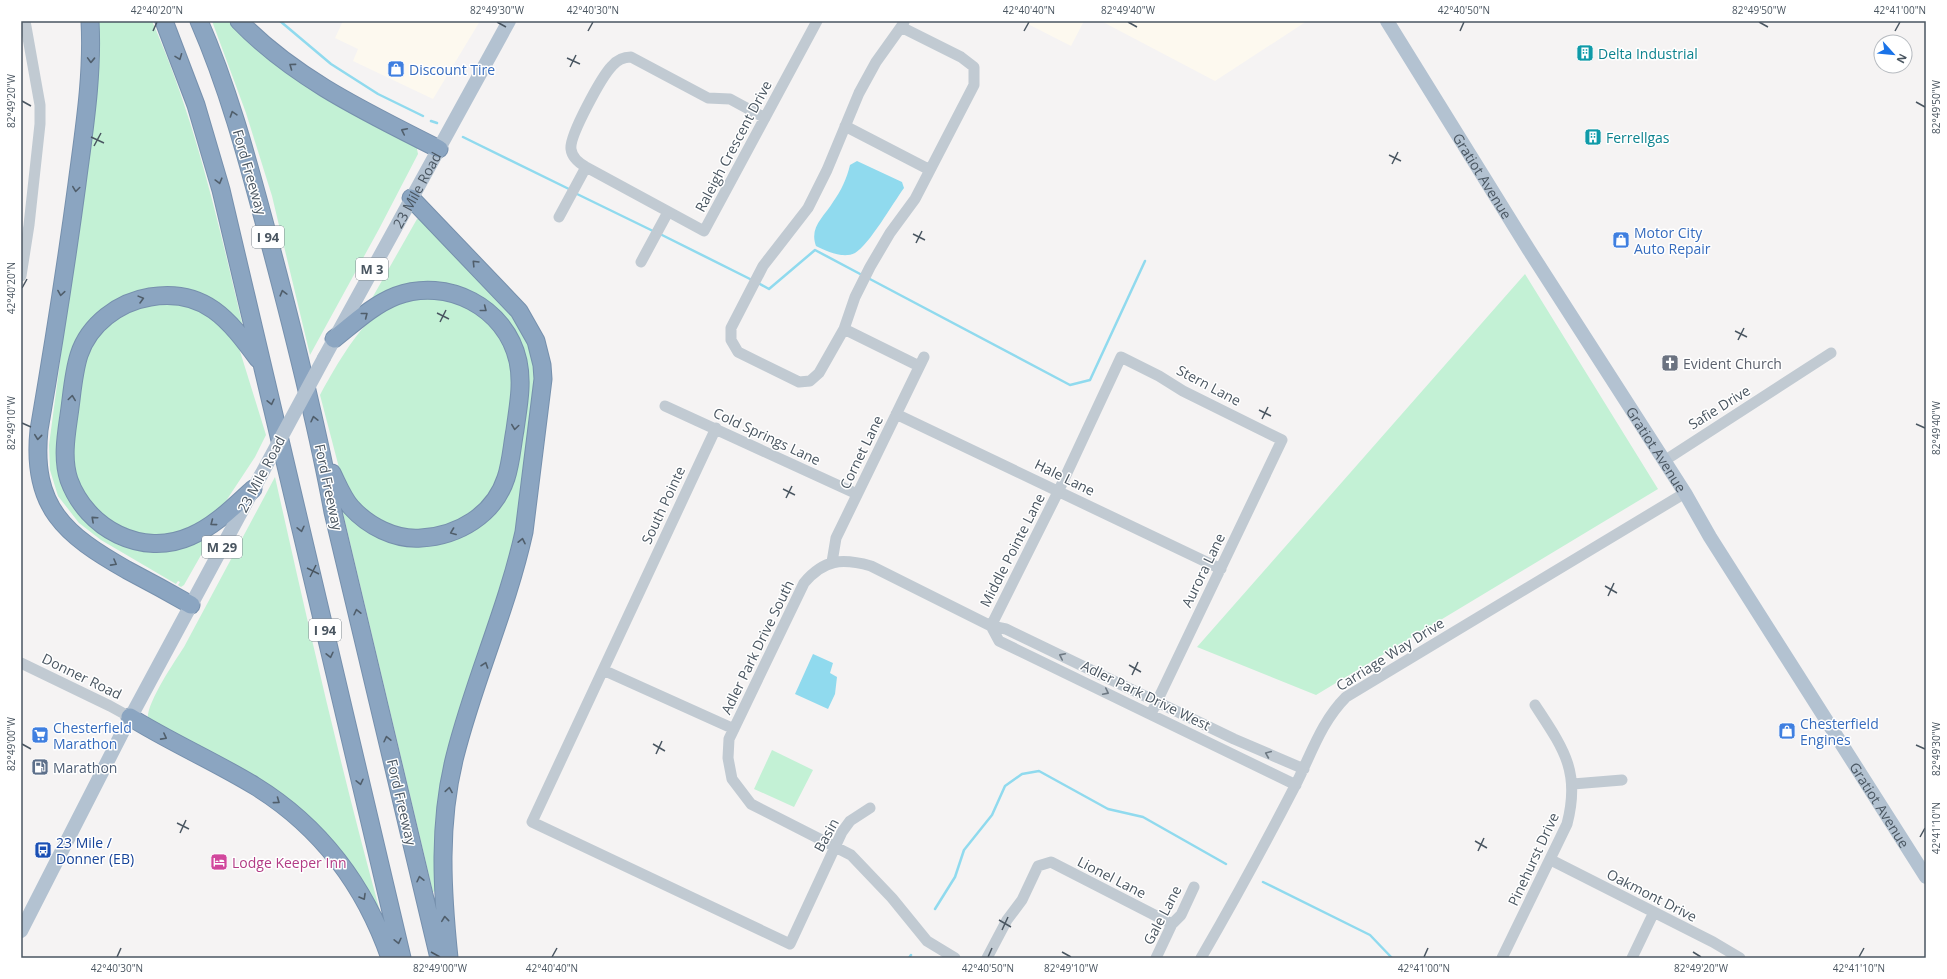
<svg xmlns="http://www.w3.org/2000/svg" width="1947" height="979" font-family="'Open Sans',sans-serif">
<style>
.commercial{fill:#fdf9ef}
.green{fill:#c3f1d5}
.water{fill:#90daee}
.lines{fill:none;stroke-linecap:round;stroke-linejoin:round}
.stream{stroke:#90daee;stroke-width:2.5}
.highway-casing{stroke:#7690ad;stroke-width:19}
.minor{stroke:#c1cad2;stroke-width:11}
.major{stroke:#b3c2d1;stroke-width:14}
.highway{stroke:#8ba5c1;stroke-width:17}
.major-bridge{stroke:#b3c2d1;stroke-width:14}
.oneway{stroke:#505e6b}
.oneway2{stroke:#6e7983}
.ticks{fill:none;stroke:#4a5661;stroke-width:1.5}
.labels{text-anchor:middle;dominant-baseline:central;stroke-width:3;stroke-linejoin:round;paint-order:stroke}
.shield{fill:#fff;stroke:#808990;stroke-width:1}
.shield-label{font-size:13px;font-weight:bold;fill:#4a5661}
.culture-label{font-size:14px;fill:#0d838f;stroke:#fff;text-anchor:start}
.shop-label{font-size:14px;fill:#366cbe;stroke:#fff;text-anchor:start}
.street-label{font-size:14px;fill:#4a5661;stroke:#fff}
.worship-label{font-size:14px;fill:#5b616d;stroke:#fff;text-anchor:start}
.service-label{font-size:14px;fill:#4e5e75;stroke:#fff;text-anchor:start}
.transit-label{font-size:14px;fill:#164399;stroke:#fff;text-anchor:start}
.hotel-label{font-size:14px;fill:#b23c85;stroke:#fff;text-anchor:start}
.neatline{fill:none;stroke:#4a5661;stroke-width:1.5}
.ticks-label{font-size:10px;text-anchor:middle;fill:#4a5661}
</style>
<rect width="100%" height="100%" fill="#f5f3f3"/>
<path class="commercial" d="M343,21H480L433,99L353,61L358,49L335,38Z
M1022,21H1084L1071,46Z
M1101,21H1307L1215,81Z"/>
<path class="green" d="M95,21H152C196,120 219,226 244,331L182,293L94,322L62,468L117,539L213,534L184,585L181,587L178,585L180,582L178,581L176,584L101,540L79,523L58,496L50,470L49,445L60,362Z
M212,21H232L416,144L418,154L379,229L310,355L272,196L246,113Z
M417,219H420L523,326L537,370L518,532L460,722L436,891L433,892L342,509L382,538L487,518L526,374L473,294L371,300Z
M1525,274L1658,489L1316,695L1197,647Z
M409,299H446L470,308L491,325L505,345L513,368V394L499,478L478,509L447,528L411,531L385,524L364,512L343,483L320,395C333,371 355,332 376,315C386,307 398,303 409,299Z
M172,302L210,314L239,348L266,435L255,457L226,501L217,512L187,531L152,537L112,525L80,491L71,457L84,357L105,326L134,307Z
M275,477C308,624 341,770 381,915L343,857L148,720C145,705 175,661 184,647Z
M772,750L813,770L794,807L754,789Z"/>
<path class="water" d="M857,161L902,182L904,188C893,203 869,245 855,253C843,259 826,251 816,246C809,227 824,217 833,202C841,191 847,178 850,165Z
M813,654L833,663L830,673L837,677L835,694L828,709L795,694Z"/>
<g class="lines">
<path class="stream" d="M280,21L331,64L378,94L423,116
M431,121L437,123
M463,137L571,190
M575,193L653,231
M660,234L752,280
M868,278L1070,385L1090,380L1145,261
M758,283L769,289L815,250L862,275
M1263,882L1370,935L1392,958
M935,909L955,877L964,850L992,815L1005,786L1022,774L1039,771L1108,809L1143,817L1226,864
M909,958L911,955"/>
<g class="highway-casing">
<path id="highway" d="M90,21C93,76 84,130 77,184C66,266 53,348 39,430C31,507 65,535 127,570C148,581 170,593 191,605
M164,21L196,105L221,190L402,958
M199,21C230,92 249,166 269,240C293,330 316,420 333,512L439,958
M239,21C295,79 368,113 439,149
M411,198L519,311L536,341L542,365L543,379L524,532C507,609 474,680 455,756C438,823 442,890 449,958
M332,473C338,485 343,498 351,507C368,526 395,540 421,538C458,536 494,515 506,478C511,463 512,446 515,430C518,407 523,384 518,361C506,307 447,277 396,296C373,305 353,324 334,339
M253,489C234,506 215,526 191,536C142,558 87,529 69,480C62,459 66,436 69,415C72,395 73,374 79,355C89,324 119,302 150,297C205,288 229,320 258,359
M130,717C170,742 214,761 255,786C320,826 365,886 390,958"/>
</g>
<path class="minor" d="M904,22L901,27L961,57L974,67V85L915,199L890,233L870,267L855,297L844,329L919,366
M765,118L730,99L708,98L631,57C623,57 617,60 612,66C602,76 569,136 571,149C572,158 579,163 586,167L704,231L817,21
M845,126L930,170
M559,217L586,167
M641,262L668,212
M21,276L29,225L40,124V105L25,21
M844,329L819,373L810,381L799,382L738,352L731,340V328L763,266L808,208L827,170L859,93L876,62L901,27
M665,406L857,494
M896,414L1221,569
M716,428L532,822L790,944L842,832L850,821L870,808
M1664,461L1831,353
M832,562L836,538L924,357
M21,663L110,706L130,717
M603,670L734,729
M1573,784L1622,780
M1296,785L999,641L991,626L1006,629L1234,739L1304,769
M1551,860L1713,942L1740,958
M955,958L927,941L892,898L851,855L751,804L732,779L728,758L729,739L804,583C824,559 842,558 871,566L991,626L1059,490L1121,357L1159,376L1183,391L1282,440L1151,714
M987,958L1007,920L1022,900L1038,866L1051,862L1172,924
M1156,958L1172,924L1181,915L1194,887
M1201,958C1234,901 1265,844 1295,786C1311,755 1321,722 1346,697L1685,493
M1502,958L1567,824C1581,771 1563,748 1535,705
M1632,958L1654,912"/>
<g class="major">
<path id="s1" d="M1387,21L1529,250L1685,493L1710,537L1926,877"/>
<path id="s2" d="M324,358L509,21"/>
<path d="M21,931L121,735L261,475"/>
</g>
<use href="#highway" class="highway"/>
<path class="major-bridge" d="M261,475L324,358"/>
</g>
<defs><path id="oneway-chevron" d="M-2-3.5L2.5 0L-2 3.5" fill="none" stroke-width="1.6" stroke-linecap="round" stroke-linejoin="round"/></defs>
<g class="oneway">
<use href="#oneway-chevron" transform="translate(179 57) rotate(69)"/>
<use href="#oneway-chevron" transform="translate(91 60) rotate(92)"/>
<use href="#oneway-chevron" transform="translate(292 66) rotate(-144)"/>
<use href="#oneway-chevron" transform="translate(233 114) rotate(-108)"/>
<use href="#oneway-chevron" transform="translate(404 131) rotate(-154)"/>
<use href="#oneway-chevron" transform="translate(219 181) rotate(75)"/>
<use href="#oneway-chevron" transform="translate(76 189) rotate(98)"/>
<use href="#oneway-chevron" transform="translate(475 263) rotate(-134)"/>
<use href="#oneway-chevron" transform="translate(61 293) rotate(99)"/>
<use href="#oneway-chevron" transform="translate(283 293) rotate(-105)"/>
<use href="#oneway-chevron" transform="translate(141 299) rotate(-15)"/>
<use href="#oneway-chevron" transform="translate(484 309) rotate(38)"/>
<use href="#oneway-chevron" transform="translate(365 315) rotate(-38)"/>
<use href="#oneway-chevron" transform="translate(72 398) rotate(-82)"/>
<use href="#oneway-chevron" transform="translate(271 402) rotate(77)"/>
<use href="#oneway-chevron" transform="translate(314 419) rotate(-103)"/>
<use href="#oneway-chevron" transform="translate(515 427) rotate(98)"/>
<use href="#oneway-chevron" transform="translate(38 437) rotate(96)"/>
<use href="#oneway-chevron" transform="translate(94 519) rotate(-138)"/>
<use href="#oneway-chevron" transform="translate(213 523) rotate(143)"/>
<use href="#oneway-chevron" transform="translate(301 529) rotate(77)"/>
<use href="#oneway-chevron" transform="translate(453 532) rotate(159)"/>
<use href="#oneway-chevron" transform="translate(522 541) rotate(-78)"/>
<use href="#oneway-chevron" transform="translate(114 563) rotate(29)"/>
<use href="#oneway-chevron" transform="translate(357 612) rotate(-103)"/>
<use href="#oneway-chevron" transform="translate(330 655) rotate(77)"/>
<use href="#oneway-chevron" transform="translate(485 665) rotate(-71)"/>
<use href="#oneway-chevron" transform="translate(164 737) rotate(28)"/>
<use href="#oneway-chevron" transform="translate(387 739) rotate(-103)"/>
<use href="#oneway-chevron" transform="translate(360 782) rotate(77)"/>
<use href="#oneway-chevron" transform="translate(449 790) rotate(-81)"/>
<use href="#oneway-chevron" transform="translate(277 801) rotate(36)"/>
<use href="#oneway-chevron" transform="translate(420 879) rotate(-103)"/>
<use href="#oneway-chevron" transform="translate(363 897) rotate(60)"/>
<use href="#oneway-chevron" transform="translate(445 919) rotate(-96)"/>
<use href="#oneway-chevron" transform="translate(398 941) rotate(77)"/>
</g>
<g class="oneway2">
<use href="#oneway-chevron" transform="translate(1062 656) rotate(-154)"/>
<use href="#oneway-chevron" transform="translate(1106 692) rotate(26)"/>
<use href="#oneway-chevron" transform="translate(1268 754) rotate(-157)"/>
</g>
<path class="ticks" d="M497,22L506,27M1128,22L1137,27M1759,22L1768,27M153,31L157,22M588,31L593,22M1024,31L1029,22M1460,31L1464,22M1895,31L1900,22M567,58L580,64M570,67L576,55M22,101L31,106M1916,102L1925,107M91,137L104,143M94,146L101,133M1389,155L1401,161M1392,164L1398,152M913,234L925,240M916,243L922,231M22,288L27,279M437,313L449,319M440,322L446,310M1735,331L1747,337M1738,340L1744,328M1259,410L1271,416M1262,419L1268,407M22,423L31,427M1916,424L1925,428M783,489L795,495M786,498L792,486M307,568L319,574M310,577L316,565M1605,586L1617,593M1608,596L1614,583M1129,665L1141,672M1132,675L1138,662M22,744L31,749M653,744L665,751M1916,745L1925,749M656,754L662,741M177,823L189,829M180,833L186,820M1920,837L1925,828M1475,841L1487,848M1478,851L1484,838M999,920L1011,927M1002,930L1008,917M431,952L440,957M1062,952L1071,957M1693,952L1701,957M117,957L121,948M552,957L557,948M988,957L992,948M1424,957L1428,948M1859,957L1864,948"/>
<defs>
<g id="building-square" transform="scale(0.9)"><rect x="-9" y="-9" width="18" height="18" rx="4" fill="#0f9aa8" stroke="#fff"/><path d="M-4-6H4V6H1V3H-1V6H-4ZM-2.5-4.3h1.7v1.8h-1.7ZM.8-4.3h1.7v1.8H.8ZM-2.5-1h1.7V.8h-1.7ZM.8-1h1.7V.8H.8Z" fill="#fff"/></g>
<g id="shop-square" transform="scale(0.9)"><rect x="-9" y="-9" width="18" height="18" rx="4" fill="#3f7fe0" stroke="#fff"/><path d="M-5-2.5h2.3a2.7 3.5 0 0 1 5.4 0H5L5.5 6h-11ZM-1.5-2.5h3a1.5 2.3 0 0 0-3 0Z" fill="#fff"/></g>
<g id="church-square" transform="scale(0.9)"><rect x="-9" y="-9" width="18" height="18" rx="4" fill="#6b7280" stroke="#fff"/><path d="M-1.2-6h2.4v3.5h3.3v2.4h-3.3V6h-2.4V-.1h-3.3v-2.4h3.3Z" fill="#fff"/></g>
<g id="supermarket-square" transform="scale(0.9)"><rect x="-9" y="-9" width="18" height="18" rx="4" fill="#3f7fe0" stroke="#fff"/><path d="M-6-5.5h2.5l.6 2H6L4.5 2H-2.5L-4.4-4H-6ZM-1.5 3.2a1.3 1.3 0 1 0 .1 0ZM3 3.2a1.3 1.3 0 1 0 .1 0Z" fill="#fff"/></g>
<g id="fuel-square" transform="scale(0.9)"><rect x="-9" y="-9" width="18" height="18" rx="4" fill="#5c6f8a" stroke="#fff"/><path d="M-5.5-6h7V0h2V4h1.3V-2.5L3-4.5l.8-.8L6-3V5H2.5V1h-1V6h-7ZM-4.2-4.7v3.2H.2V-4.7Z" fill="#fff"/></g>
<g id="bus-square" transform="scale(0.9)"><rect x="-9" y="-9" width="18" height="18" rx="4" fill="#1a4fb4" stroke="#fff"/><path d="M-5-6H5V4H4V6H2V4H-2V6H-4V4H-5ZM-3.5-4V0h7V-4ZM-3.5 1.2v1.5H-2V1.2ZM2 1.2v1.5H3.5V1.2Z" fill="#fff"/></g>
<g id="hotel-square" transform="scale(0.9)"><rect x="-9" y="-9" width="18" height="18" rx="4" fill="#d1479c" stroke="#fff"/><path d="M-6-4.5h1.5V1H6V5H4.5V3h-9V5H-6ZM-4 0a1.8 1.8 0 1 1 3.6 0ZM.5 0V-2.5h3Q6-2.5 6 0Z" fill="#fff"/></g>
</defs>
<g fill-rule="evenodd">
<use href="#building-square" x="1585" y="53"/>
<use href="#shop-square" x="396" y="69"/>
<use href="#building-square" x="1593" y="137"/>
<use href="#shop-square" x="1621" y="240"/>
<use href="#church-square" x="1670" y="363"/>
<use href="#shop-square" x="1787" y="731"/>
<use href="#supermarket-square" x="40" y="735"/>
<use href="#fuel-square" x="40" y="767"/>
<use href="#bus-square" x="43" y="850"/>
<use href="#hotel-square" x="219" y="862"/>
</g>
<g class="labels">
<g class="shield">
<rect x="252" y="226" width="32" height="22" rx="3"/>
<rect x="356" y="258" width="32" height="22" rx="3"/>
<rect x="202" y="536" width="40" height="22" rx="3"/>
<rect x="309" y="619" width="32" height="22" rx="3"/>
</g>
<g class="shield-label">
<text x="268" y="237">I 94</text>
<text x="372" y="269">M 3</text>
<text x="222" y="547">M 29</text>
<text x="325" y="630">I 94</text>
</g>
<g class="culture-label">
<text x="1598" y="53">Delta Industrial</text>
<text x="1606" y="137">Ferrellgas</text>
</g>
<g class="shop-label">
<text x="409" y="69">Discount Tire</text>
<text x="1634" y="232">Motor City<tspan x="1634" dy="16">Auto Repair</tspan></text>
<text x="1800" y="723">Chesterfield<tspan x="1800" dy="16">Engines</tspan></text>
<text x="53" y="727">Chesterfield<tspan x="53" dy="16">Marathon</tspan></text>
</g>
<g class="street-label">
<text transform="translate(733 146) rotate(-62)">Raleigh Crescent Drive</text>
<text transform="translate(250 172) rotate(74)">Ford Freeway</text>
<text stroke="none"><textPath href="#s1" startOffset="182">Gratiot Avenue</textPath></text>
<text stroke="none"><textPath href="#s2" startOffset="192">23 Mile Road</textPath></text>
<text transform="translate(1209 385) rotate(28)">Stern Lane</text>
<text transform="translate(1719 407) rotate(-32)">Safie Drive</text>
<text transform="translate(767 436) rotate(25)">Cold Springs Lane</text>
<text stroke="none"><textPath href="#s1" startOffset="506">Gratiot Avenue</textPath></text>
<text transform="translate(861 452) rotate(-64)">Cornet Lane</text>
<text transform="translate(261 474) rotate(-62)">23 Mile Road</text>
<text transform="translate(1065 477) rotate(26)">Hale Lane</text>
<text transform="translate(329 487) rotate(78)">Ford Freeway</text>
<text transform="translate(663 505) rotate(-65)">South Pointe</text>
<text transform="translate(1012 550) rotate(-63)">Middle Pointe Lane</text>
<text transform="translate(1203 570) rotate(-64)">Aurora Lane</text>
<text transform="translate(757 647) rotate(-64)">Adler Park Drive South</text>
<text transform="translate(1390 654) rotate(-32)">Carriage Way Drive</text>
<text transform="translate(82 676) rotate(26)">Donner Road</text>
<text transform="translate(1146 695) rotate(26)">Adler Park Drive West</text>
<text transform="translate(402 802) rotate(77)">Ford Freeway</text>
<text stroke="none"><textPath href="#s1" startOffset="926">Gratiot Avenue</textPath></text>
<text transform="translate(826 835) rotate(-61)">Basin</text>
<text transform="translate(1533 859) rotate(-65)">Pinehurst Drive</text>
<text transform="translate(1112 877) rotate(27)">Lionel Lane</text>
<text transform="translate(1652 895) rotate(27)">Oakmont Drive</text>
<text transform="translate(1162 915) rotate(-62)">Gale Lane</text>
</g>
<g class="worship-label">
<text x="1683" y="363">Evident Church</text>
</g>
<g class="service-label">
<text x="53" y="767">Marathon</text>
</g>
<g class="transit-label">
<text x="56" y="842">23 Mile /<tspan x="56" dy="16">Donner (EB)</tspan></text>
</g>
<g class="hotel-label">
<text x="232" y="862">Lodge Keeper Inn</text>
</g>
</g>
<rect width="1947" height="979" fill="none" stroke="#ffffff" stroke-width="44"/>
<g transform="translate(1893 54) rotate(117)"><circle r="19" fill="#ffffff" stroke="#b7bbc0"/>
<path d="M0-3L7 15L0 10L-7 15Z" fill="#1a73e8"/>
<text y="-6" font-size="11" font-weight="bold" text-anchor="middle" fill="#4a5661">N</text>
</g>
<rect x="22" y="22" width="1903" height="935" class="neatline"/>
<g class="ticks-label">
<text x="157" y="14">42°40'20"N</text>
<text x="497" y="14">82°49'30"W</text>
<text x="593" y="14">42°40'30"N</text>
<text x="1029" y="14">42°40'40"N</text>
<text x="1128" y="14">82°49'40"W</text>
<text x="1464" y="14">42°40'50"N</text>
<text x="1759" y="14">82°49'50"W</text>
<text x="1900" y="14">42°41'00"N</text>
<text transform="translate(11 101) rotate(-90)" y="4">82°49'20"W</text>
<text transform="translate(1936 107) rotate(-90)" y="4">82°49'50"W</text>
<text transform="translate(11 288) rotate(-90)" y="4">42°40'20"N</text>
<text transform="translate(11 423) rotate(-90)" y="4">82°49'10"W</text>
<text transform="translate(1936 428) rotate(-90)" y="4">82°49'40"W</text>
<text transform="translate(11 744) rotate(-90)" y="4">82°49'00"W</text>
<text transform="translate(1936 749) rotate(-90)" y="4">82°49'30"W</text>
<text transform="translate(1936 828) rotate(-90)" y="4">42°41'10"N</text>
<text x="117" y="972">42°40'30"N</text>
<text x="440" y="972">82°49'00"W</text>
<text x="552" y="972">42°40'40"N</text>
<text x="988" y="972">42°40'50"N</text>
<text x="1071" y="972">82°49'10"W</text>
<text x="1424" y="972">42°41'00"N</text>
<text x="1701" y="972">82°49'20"W</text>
<text x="1859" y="972">42°41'10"N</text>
</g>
</svg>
